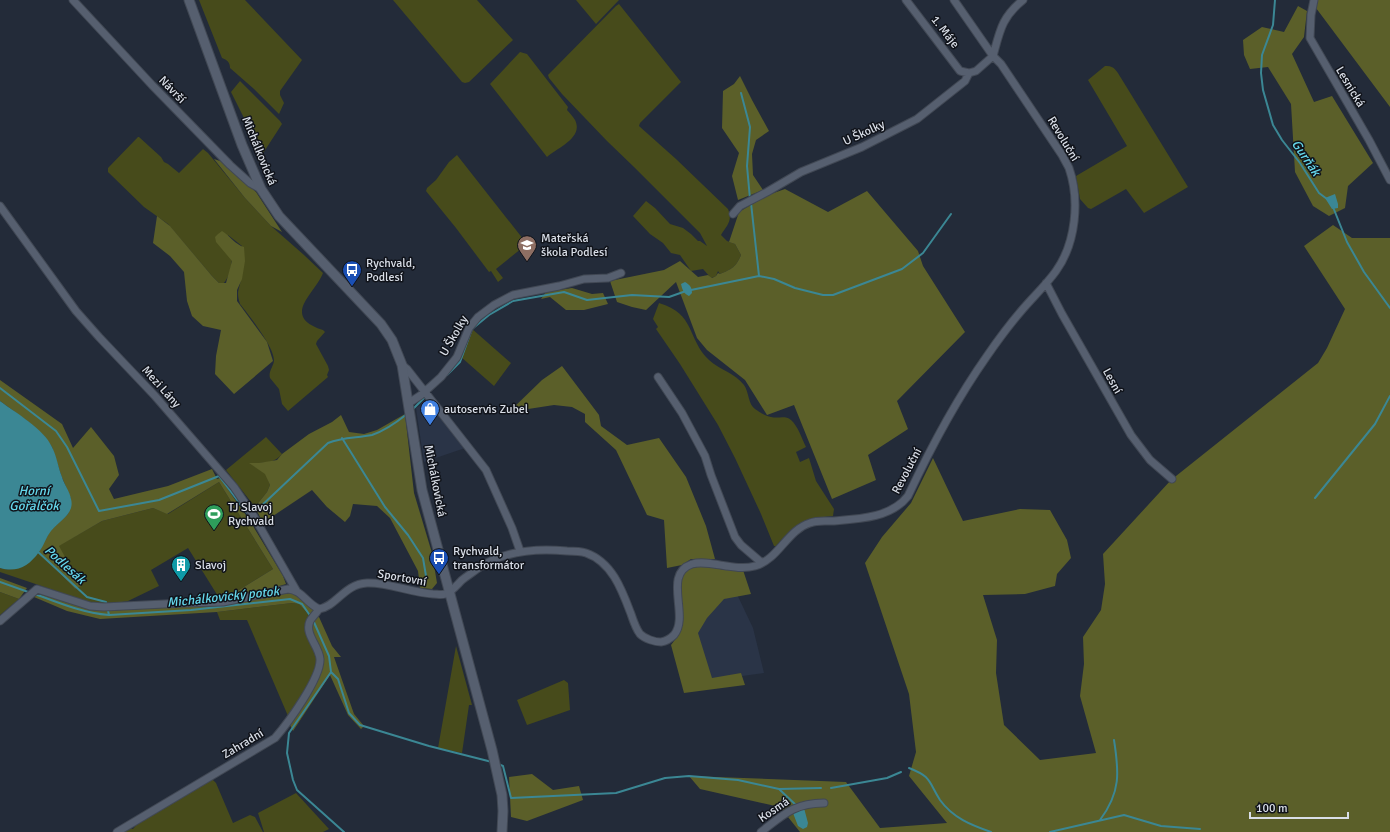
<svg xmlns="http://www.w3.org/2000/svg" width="1390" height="832" font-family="Signika,sans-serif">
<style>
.built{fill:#2a3447}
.green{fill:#474b1b}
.forest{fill:#5b5f29}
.water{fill:#3b8794}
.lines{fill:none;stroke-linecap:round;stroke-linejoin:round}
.stream{stroke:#3b8794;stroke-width:2}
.minor-casing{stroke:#414854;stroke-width:9}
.tertiary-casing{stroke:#414854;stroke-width:11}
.minor{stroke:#565f6f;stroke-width:7}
.tertiary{stroke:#565f6f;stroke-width:9}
.labels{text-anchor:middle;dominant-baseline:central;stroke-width:3;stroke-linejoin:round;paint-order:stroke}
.street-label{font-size:12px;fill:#d9dee7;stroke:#10131a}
.poi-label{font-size:12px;fill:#d9dee7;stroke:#10131a;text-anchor:start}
.water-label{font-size:13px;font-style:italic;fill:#65d7eb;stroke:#10131a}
</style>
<rect width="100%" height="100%" fill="#232b39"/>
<path class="built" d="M429,400L465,448L424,462L416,408Z
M734,588L753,628L764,673L706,681L688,627Z"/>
<path class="green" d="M199,0H245L302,60L280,91V95L284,103L279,114L254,89L230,68C230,62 227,60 222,58Z
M393,0H477L513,40L469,82L465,83L462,82Z
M576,0H619L596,24Z
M619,4L681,82L640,123L639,126L676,159L728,209C733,221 727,225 721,235L727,241L735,244L741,255C736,267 732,269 720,274L718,271L716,276L711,278L703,269L691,271L680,255L671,253L663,243L650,234L633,216L646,201L655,208L670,224L683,228L691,234L698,241H700L707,246L700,233L634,167L607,141L562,94L549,78L548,75L616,6Z
M520,52L527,54L568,107L567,110C570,113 573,117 575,120C584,138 557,148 547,157L490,84Z
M1105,66C1114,65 1117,71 1121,78L1188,187L1144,213L1126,189L1091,209L1088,208L1080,199L1076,176L1127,146L1088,80Z
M240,81L280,121L282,124L258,161L249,128L231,92Z
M138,137H139L161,157L164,162L168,164L179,173L203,149L208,153L245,198L271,226L304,255L323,273C315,294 280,316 323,330L325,332L317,341L316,344L328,366L329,370L327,375L328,377L288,411L282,404L279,389L270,378C268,371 274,366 274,360C274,347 249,315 240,304C236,291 239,291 241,279C243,269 242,257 242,246L228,235L229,255L232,260C231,268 229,278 223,284L219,283L212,276L168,224L144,207L108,172V168Z
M457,155L527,244L496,269L503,278L498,282L491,271L489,272L456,228L426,191L427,188L436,180L449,162Z
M659,303C696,314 687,339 709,360C720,370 735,373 744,385C749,392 748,404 755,409C759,412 766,416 771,417C778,419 785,415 791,420C798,426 802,439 806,447L796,452L800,462L809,458L816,481L834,509L833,516C802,519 796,523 776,546H774L761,514L735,458L718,425L680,364L656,329L658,327L653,319Z
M471,328L511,363L494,386L461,357Z
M266,437L282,454C274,464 262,463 250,463L266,474L270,485L267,492L255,507L226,470Z
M219,482L273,569L221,601L188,548L151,570L159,586L128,601L103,605L86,601L0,572V568C16,573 28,563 39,552L75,589L80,586L58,546L102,521L153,508L168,514Z
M0,592L19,599L0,615Z
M292,603L299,604L311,617L306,623L305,628L317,658L316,666L313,676L288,716L247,620H220L217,612Z
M456,646L472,705H469L462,753L438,748Z
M564,680L568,683L570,710L527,725L517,700Z
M212,779L216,783L233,823L250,815L255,817L263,832H122L129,828L133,829L138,823L202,784Z
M296,793L329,829L323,832H264L258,813Z"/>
<path class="forest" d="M1318,0H1390V107L1316,8Z
M1298,6L1307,11L1304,37L1292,54L1314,102L1332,96L1373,163L1348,186L1345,208L1329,216L1313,206L1295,172L1291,104L1268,67L1250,69L1244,55L1243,40L1262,27L1284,32Z
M740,76L752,100L769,131L756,140L752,154L753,175L763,190L738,200L732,176L739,153L722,128L723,91L734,84Z
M214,159L223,162L256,192L282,232L271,226L245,198Z
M785,189L828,212L867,191L918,251L923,266L965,332L897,401L908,429L868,455L876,480L832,499L794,405L767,415L745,380L707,350L697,338L676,282L646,310L632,307L617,302L610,281L664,270L680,261L698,277L708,275L712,278L716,276L718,273L720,274C732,269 736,267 741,255L735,244L729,242L739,212L768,195Z
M157,216L170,226L212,276L219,283H226L232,261L216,242L215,237L218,234L222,231C230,236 236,245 244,247L245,261L242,279L237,290V301L267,342L273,361L234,394L215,374L216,356L221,330L203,326L192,316L187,301L184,272L170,256L153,243Z
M1333,225L1352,238H1390V832H800L780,807L700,789L689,776L846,782L880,828L947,823L909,776L916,752L909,694L865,563L882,537L911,503L933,458L963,521L1020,509L1050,510L1067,540L1071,558L1057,574L1055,586L1025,594L983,595L997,640L996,673L1004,725L1040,760L1096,753L1080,696L1084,664L1083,637L1101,610L1105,584L1103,554L1171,480L1318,363L1327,348L1345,309L1304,246Z
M572,288L592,294L603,293L608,304L584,310H566L550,297L541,299L546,292Z
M562,366L599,415L601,426L627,445L659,438L686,477L706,526L715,559H691L682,565L667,568L664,520L647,515L616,450L585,422V414L572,407L554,405L509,412L542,380Z
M0,380L62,424L73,448L91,427L114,456L119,475L109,489L114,499L168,486L212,469L217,479L220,478L250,521L283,576L286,584L250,595L221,601L273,569L219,482L167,514L153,508L102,521L59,546L81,586L75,589L39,552L50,531L68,514L71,499L61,475L52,447L44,436L30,423L0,401Z
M405,414L414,493L432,553L437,583L432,589L420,588L418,571L390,518L377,506L353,504L350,516L345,522L327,507L312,490L270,518L262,521L255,507L267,492L270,485L265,474L249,463H259L277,460L282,454L309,434L332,422L341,415L349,432L364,434L377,430Z
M709,567L725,570H743L751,594L724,599L707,618L698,633L712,678L741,673L745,685L684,693L671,645C674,641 679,635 681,630C686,614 675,579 687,570C693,566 702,567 709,567Z
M0,578L27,588L19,599L0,592Z
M40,593L83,607L103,611L200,606L237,602L290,593L296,594L314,609L311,617L299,604L292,603L217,612L100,619L67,611L34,597Z
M319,617L332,646L341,657H334L354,714L364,726L361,729L348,715L330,675L293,731L289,723L320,668L310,628L315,618Z
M532,774L553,790L579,786L583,800L527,821L511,817L509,777Z"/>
<path class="water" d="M1335,194L1338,204V208L1332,209L1325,198Z
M685,282C690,285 692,287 692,293L689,296C684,294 682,289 681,284Z
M0,401C16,413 44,429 52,447C57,457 58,467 62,477C64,484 70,492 71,499C75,514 59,521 51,531C46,537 44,546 39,552C29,566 17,573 0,568Z
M804,808L808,823L807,827L803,829L798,826L793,813Z"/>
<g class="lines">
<path class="stream" d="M1275,0L1273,25L1262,55L1261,73L1263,90L1273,125L1282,140L1300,163L1319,193L1327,199
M741,93L750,127L747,166L750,199
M751,203L759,276
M1333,207L1347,242L1364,272L1390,308
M691,290L759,276L774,279L795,288L823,295H833L902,269L923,253L951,214
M447,375L460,362L472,329L489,315L513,301L564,292L587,300L632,295L669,297L686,291
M0,388L56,431L67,447L99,511L159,500L219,476L247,513L249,512
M412,410L426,396
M342,438L385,507L408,535L423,558L426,576
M1315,498L1375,424L1390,396
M253,511L258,509L328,443C342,437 357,438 372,435C384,431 397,422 407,414
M37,551L87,597L106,602L109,615
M0,582L31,593
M35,594C59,603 83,613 109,615L191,610L290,599L302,604L311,617
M313,620L329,656L331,672L289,733L287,753L293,780L297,790L344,832
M331,672L338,679L349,713L360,725L429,746L492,762
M498,764L503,766L511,798L616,793L665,778L689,776L738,780L779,789L821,788
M909,768C932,777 928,781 940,800C953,818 971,825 991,832
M831,788L887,778L901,772
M779,789L797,806
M1100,820C1121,792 1119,772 1114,740
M1050,832L1124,815L1161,826L1200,829"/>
<g class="minor-casing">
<path id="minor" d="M73,0L152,85L230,165L250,183L261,189
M906,0L960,71L969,73
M1314,0L1311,15L1310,38L1369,140L1390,180
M993,56C1000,30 1002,17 1023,0
M0,206L76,311L99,337L155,396L234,487L253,515L296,590
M733,214L740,206L767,192L801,172L862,147L917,119L965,81L969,73L976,71L993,56
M1046,283L1062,314L1131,435L1150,460L1172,479
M402,365L407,369L486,470L512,528L520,551
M658,377L682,413L705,456L711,475L735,537L741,545L762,563
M409,403L421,395L441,377L457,357L469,328L478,317L494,305L513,295L559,286L584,279L608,278L621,273
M0,621L37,589L90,606L104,607L184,603L223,602L288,589C302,590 306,603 319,609C336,607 344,584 367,583C387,582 412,593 433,594C437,594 441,595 445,594C452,592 457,585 462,580C467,576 472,573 477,569C503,551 537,548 567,551C573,551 580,551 586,553C612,562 622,590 631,614C633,620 636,629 640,634C645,639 655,642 661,642C667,641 670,639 674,635C690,616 662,574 692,564C709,559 735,572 755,566C779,559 787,530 810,523C817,520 825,521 832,521C859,519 891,518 908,496C931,447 956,400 987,356C998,340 1010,324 1022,310C1033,297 1046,285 1056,271C1076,243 1080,200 1069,168C1067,164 1064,159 1062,155L1001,64L993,56L954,0
M117,832L275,738C288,723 321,678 320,659C319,646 304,634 310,621C312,617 316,614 319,609
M761,832C783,815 794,803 824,803"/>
</g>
<g class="tertiary-casing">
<path id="tertiary" d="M189,0L242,145L261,189L279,216L381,324L392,340L402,365L422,490L492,750L502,795L503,811L502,832"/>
</g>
<use href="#minor" class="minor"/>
<use href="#tertiary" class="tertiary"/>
</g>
<defs>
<g id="school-pin" transform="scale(1)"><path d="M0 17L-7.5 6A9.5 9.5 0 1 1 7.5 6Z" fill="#8d6e63" stroke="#10131a"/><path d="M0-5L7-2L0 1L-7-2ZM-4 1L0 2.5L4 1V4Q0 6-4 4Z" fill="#fff"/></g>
<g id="bus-pin" transform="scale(1)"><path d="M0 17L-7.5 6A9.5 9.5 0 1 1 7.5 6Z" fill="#1a4fb4" stroke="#10131a"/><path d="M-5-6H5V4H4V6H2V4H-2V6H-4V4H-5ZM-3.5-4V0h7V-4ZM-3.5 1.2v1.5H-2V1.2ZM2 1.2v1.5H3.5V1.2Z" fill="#fff"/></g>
<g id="shop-pin" transform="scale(1)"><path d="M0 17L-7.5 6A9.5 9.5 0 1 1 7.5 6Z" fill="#3f7fe0" stroke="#10131a"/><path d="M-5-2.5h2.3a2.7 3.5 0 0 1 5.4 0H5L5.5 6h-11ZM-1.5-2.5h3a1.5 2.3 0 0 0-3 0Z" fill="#fff"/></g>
<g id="stadium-pin" transform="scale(1)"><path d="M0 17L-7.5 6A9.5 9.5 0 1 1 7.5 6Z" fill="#2e9e5b" stroke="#10131a"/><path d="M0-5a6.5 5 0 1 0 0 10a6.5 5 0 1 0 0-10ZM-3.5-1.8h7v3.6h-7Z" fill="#fff"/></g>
<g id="building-pin" transform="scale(1)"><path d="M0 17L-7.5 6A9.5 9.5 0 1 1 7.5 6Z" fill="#0f9aa8" stroke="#10131a"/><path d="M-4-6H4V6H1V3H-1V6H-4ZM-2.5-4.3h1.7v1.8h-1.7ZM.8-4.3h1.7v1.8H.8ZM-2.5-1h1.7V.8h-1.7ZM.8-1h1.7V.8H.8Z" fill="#fff"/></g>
</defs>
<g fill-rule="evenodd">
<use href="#school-pin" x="527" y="245"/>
<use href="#bus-pin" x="352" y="270"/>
<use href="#shop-pin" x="430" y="409"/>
<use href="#stadium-pin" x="214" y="514"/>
<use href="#bus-pin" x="439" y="558"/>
<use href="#building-pin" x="181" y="565"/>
</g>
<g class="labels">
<g class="street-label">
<text transform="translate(945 32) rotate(52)">1. Máje</text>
<text transform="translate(1350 87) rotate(59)">Lesnická</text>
<text transform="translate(172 90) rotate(46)">Návrší</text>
<text transform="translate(864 133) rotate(-25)">U Školky</text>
<text transform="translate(1063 139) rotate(59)">Revoluční</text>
<text transform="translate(259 151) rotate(68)">Michálkovická</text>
<text transform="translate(454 336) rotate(-60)">U Školky</text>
<text transform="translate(1112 381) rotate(61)">Lesní</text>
<text transform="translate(161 387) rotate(48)">Mezi Lány</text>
<text transform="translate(907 471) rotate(-62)">Revoluční</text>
<text transform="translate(435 481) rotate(79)">Michálkovická</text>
<text transform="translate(402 578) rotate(10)">Sportovní</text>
<text transform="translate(243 744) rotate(-31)">Zahradní</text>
<text transform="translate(774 810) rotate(-34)">Kosmá</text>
</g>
<g class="poi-label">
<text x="541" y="238">Mateřská<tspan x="541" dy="14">škola Podlesí</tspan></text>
<text x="366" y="263">Rychvald,<tspan x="366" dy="14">Podlesí</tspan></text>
<text x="444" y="409">autoservis Zubel</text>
<text x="228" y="507">TJ Slavoj<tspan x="228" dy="14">Rychvald</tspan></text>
<text x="453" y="551">Rychvald,<tspan x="453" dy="14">transformátor</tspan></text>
<text x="195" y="565">Slavoj</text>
</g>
<g class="water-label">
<text transform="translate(1306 158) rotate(56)">Gurňák</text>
<text x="34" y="491">Horní<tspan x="34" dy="15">Gořalčok</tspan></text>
<text transform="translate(65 565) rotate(42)">Podlesák</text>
<text transform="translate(223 597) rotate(-6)">Michálkovický potok</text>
</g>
</g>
<path d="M1250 812v6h98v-6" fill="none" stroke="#d9dee7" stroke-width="2"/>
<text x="1256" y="812" font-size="12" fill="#d9dee7" stroke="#10131a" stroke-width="3" paint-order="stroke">100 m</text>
</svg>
